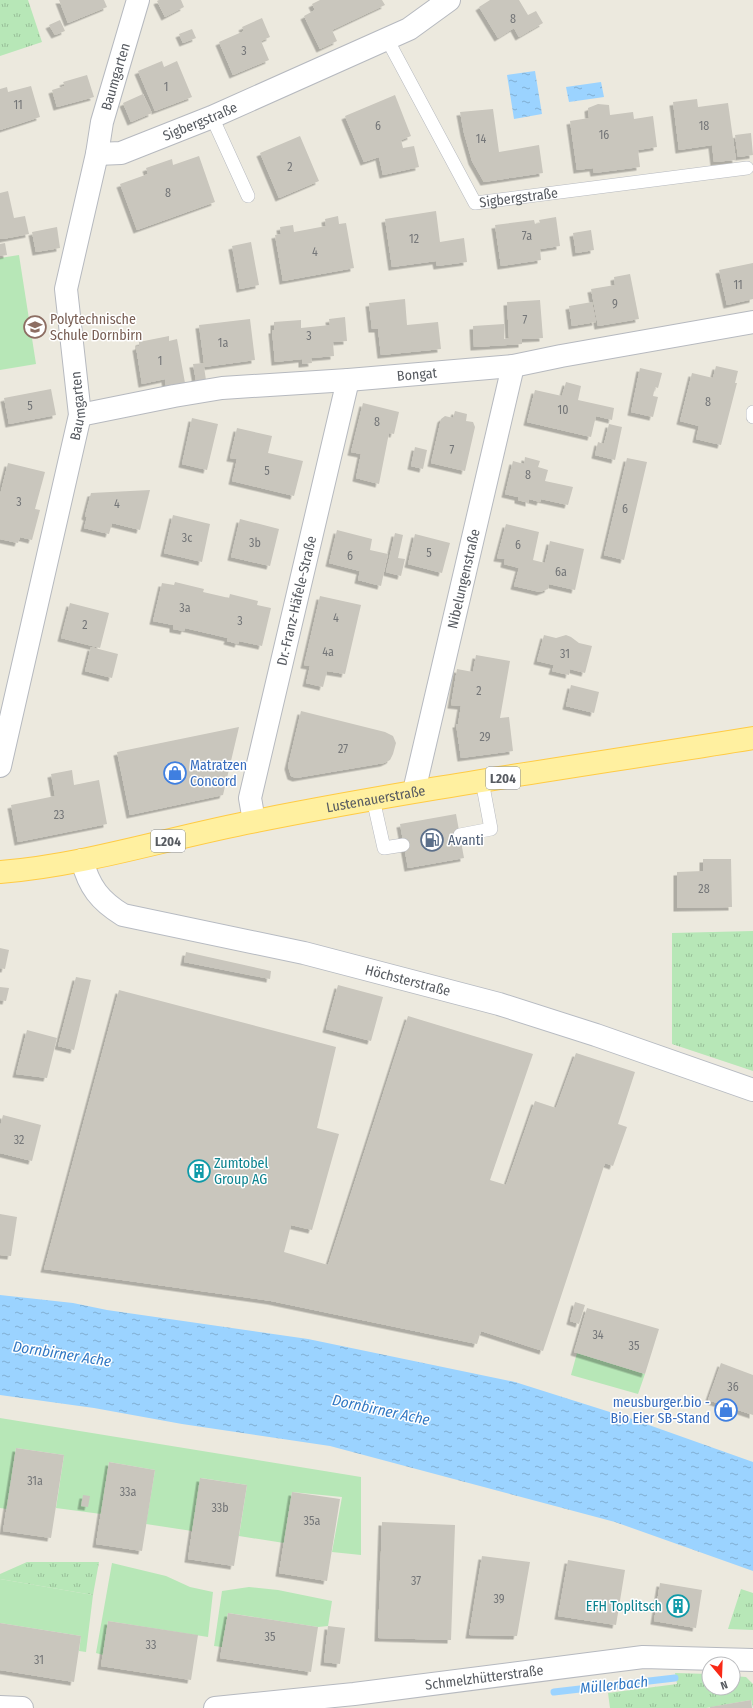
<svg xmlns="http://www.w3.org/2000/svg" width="753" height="1708" font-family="'Fira Sans Condensed',sans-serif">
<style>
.grass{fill:url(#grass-tufts)}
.green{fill:#b7e7b7}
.water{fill:url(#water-ripples)}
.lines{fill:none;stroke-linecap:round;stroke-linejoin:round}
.stream{stroke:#9bd3ff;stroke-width:7}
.building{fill:#c9c6bd;filter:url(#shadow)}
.service-casing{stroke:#b6b9bf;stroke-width:14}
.minor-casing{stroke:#b6b9bf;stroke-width:24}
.tertiary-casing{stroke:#b6b9bf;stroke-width:24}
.secondary-casing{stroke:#b7bbc2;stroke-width:24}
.primary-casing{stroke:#ffcb44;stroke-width:24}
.service{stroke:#fff;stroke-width:13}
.minor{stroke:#fff;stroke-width:22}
.tertiary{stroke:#fff;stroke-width:22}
.secondary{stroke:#fff;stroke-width:22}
.primary{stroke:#fff0a0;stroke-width:22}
.labels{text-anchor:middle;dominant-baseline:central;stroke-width:3;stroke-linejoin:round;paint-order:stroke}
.number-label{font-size:12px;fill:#747678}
.shield{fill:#fff;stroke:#898c90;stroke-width:1}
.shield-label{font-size:13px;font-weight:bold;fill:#575b61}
.street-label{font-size:14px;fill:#575b61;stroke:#fff}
.education-label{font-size:14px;fill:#785e54;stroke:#fff;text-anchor:start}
.shop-label{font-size:14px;fill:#366cbe;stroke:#fff;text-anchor:start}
.service-label{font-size:14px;fill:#4e5e75;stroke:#fff;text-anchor:start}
.culture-label{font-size:14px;fill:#0d838f;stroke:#fff;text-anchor:start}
.water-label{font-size:15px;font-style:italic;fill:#3178c4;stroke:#fff}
</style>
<defs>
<pattern id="grass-tufts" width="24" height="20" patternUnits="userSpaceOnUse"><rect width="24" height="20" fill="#b7e7b7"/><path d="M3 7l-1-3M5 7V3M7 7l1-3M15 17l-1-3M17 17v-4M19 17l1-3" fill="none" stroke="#98be98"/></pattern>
<pattern id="water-ripples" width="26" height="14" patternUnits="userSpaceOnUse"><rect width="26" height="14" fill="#9bd3ff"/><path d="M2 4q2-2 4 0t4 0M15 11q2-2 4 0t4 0" fill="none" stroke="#81aed2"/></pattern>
<filter id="shadow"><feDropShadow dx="-3.5" dy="3.5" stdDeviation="0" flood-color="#0004"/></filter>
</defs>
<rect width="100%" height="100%" fill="#ece9de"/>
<path class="grass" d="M0,0H28L42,42L0,56Z
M753,931V1071L672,1044V933Z
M27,1562H99L93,1595L0,1579V1574Z
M741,1589L753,1593V1630L728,1629Z
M675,1673L709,1674V1688H733V1676L746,1677L753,1684V1708L751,1700L706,1708H610L608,1693L677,1684Z"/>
<path class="green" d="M19,255L36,364L0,370V258Z
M577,1353L645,1374L638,1394L571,1375Z
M0,1418L361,1477V1555L332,1552L342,1497L292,1492L284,1543L239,1536L247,1485L201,1478L192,1531L146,1524L155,1470L109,1462L101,1514L56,1508L64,1455L16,1448L7,1509L0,1508Z
M112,1563L166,1576L190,1587L213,1592L208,1637L108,1621L103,1655L96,1653Z
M0,1579L93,1595L86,1652L79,1651L81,1636L0,1623Z
M249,1587L278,1590L332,1601L328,1626L318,1627L228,1613L222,1647L214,1646L222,1591Z"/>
<path class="water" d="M535,71L542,114L514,119L507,75Z
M601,82L604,97L569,102L566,87Z
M0,1295L73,1303L107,1310L308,1339L515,1382L632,1419L753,1462V1571L615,1522L330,1446L182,1424L94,1408L0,1395Z"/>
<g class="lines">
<path class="stream" d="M554,1692L675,1678"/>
</g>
<path class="building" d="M59,0H104L107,7L68,23Z
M159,0H181L184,7L165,17L157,1Z
M320,0H382L385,5L332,30L337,41L320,49L304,16L315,10L312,4Z
M490,0H519L528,15L536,11L543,23L519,37L514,28L498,38L479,7Z
M262,18L270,37L261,41L269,60L233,75L219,42L244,31L242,27Z
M60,20L65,31L55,35L49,25Z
M192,29L196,38L183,43L179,34Z
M162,61L164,67L177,61L192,97L155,111L138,71Z
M87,75L94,97L57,107L52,90L65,86L63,82Z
M31,86L40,117L0,130V89L7,87L8,92Z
M143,94L152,113L131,122L123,103Z
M395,95L411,136L401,140L403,148L414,146L419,167L383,175L379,157L364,162L345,116Z
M697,99L698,107L728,103L736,160L714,162L712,145L679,150L673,102Z
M598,104L609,105L610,115L633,112L634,119L653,116L657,147L638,150L640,167L594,173L593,168L577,170L570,121L589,118L588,108Z
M493,109L499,152L539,145L543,173L484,182L472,161L464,133L460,112Z
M751,133L753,155L738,157L735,135Z
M300,136L319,181L279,198L260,153Z
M199,156L215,202L137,230L120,184L148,174L146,168L172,159L173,165Z
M8,191L14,218L25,216L29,234L3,239H0V193Z
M436,211L440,242L464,238L467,262L437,266L436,261L392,267L385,219Z
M338,216L339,224L346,223L354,268L283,281L275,235L281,234L280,227L293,225L294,232L326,226L325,219Z
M556,217L560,246L540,249L541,260L501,266L495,225L534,220L535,224L540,223L539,220Z
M57,227L60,248L36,252L32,232Z
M591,230L594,250L576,253L573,233Z
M251,242L259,285L240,289L232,246Z
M5,243L7,255L0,256V244Z
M753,263V299L727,305L719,270Z
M630,274L639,319L598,326L591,289L615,285L614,277Z
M405,299L407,325L438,322L441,349L381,355L378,329H372L369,303Z
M540,300L543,338L522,339V344L474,347L473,326L504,324V339L509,338L507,302Z
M592,302L596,322L572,326L569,306Z
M345,317L347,341L333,342L334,356L311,358L312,363L302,364V359L275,362L272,330H274V322L301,320V328L330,325L329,319Z
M250,319L255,360L204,367L206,380L196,381L193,364L204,363L199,325Z
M169,336V341L177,339L185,383L166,386L165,379L142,384L136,347L139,346V342Z
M716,366L738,371L735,383H737L721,445L696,439L699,426L680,421L692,373L713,378Z
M640,368L662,373L658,388L655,387L653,396L658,397L653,417L631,412Z
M566,382L581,386L578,400L614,408L612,420L596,416L591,437L527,422L535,390L562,396Z
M51,389L56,415L9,424L4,398Z
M363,403L399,412L394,434L389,433L379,484L356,478L361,454L351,452Z
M455,411L467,414L466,421L473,422L475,427L465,471L431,463L441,419L445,416L453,418Z
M192,418L218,424L207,470L182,464Z
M609,424L622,427L615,460L595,455L598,442L604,444Z
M237,428L272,436L268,453L303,461L294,496L232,481L237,459L230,458Z
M415,447L427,450L423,469L411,466Z
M525,457L540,461L538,467L548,470L545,481L573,487L568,505L541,499L540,502L529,499V503L518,500V497L505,494L513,461L524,464Z
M627,458L647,462L624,560L604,555Z
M8,463L45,472L35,509L40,510L32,540L20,537L18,543L0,539V495Z
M150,490L140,530L112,523L109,534L84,528L87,517L85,516L91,493Z
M173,515L210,524L202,562L164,553Z
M240,519L279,529L270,566L231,557Z
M506,524L539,532L533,560L545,563L550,541L584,549L575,590L549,584L548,589L540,592L514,586L519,568L504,564L505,559L497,558Z
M337,530L372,539L370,550L388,554L381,586L358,580L360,571L329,563Z
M395,533L403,535L398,558L405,559L401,576L386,572Z
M415,534L450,543L442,573L408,564Z
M175,582L204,589L203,592L229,598L230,594L258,601L257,605L271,608L262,646L239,641L238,644L227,641L228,638L185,628L184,631L173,629V625L153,621L162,583L174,585Z
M320,596L361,605L345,674L327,671L323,687L306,683L310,666L304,665Z
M70,603L109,613L100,648L61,638Z
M544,635L556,638L566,635L571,637L579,643L592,646L585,673L570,669L569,675L552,671L554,665L537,661Z
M91,647L118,654L112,678L85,671Z
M476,655L510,661L500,718L509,717L513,751L461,758L456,724H458L461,706L451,705L457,669L473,672Z
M571,685L599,692L594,713L566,706Z
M301,711L385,732L393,736L396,743L393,754L390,760L384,763L296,778L291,776L288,766Z
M239,727L223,795L130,815L117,752Z
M72,770L74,785L99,780L107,824L18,842L11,805L55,796L51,774Z
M456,814L464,858L408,868L400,824Z
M703,859H731L732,907L677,908V872L703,871Z
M0,948L9,950L5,969L0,968Z
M186,952L271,971L270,979L184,962Z
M76,977L91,980L74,1050L58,1046Z
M338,985L383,997L371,1041L326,1029Z
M0,987L9,988L6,1001L0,1000Z
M119,990L336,1047L317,1128L339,1134L312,1230L291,1225L284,1252L328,1265L408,1016L533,1054L490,1180L506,1185L535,1101L556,1108L576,1053L635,1072L618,1124L627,1127L613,1166L605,1163L543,1351L481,1331L477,1344L271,1301L44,1269Z
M27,1030L57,1038L47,1078L16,1074Z
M3,1115L41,1125L32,1161L0,1153V1127Z
M0,1214L17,1217L11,1256L0,1255Z
M575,1302L585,1305L579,1324L570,1321Z
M587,1308L659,1329L645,1374L574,1352Z
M721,1363L753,1375V1415L708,1400Z
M16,1448L64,1455L51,1538L3,1531Z
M109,1462L155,1470L142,1551L96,1544Z
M200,1478L247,1485L234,1566L188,1559Z
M292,1492L340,1499L327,1581L279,1573Z
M83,1495L90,1496L88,1507L81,1506Z
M382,1522L455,1525L451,1640L378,1638Z
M482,1556L530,1562L517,1636L469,1635Z
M568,1560L625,1570L616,1625L558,1616Z
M660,1583L702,1590L696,1628L654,1621Z
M228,1613L318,1627L311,1672L220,1658Z
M108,1621L198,1635L191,1680L101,1666Z
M0,1623L81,1636L74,1682L0,1670Z
M328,1626L345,1628L340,1664L324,1662Z
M751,1700L752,1708H710V1707Z"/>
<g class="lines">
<g class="service-casing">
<g id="service">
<path id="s1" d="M387,39L475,203L747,168"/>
<path d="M212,117L248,196"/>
<path d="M753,412V417"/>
<path d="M373,799L384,848L403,845"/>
<path d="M460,835L491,829L482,781"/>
</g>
</g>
<g class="minor-casing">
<g id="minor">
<path id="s2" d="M97,154L121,153L212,117L409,29L449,0"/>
<path id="s3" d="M80,415L174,396L222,388L348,380L513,366L561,356L753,322"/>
<path id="s4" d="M0,766L80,415L66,289L97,154L102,122L138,0"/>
<path id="s5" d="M414,791L513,366"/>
<path id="s6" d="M254,821L250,798L348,380"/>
</g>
</g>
<g class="tertiary-casing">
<g id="tertiary">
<path d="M0,1707L22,1708"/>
<path id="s7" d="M215,1708L354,1694L643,1657L753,1660"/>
</g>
</g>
<g class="secondary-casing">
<g id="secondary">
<path id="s8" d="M82,860C89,887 100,901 123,915L304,953L499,1004L596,1035L753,1090"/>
</g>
</g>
<g class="primary-casing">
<g id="primary">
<path id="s9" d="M0,872C87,865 171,837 256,821C421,788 587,765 753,738"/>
</g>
</g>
<use href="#service" class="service"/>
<use href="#minor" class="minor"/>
<use href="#tertiary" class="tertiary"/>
<use href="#secondary" class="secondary"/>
<use href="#primary" class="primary"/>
</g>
<defs>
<g id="school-ring" transform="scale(1.15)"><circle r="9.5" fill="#fff" stroke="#8d6e63" stroke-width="1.5"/><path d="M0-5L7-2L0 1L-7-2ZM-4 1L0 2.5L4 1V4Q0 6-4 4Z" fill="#8d6e63"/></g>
<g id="shop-ring" transform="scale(1.15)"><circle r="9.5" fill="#fff" stroke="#3f7fe0" stroke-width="1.5"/><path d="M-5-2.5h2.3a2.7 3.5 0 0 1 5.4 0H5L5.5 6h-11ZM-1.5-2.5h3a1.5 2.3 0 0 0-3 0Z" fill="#3f7fe0"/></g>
<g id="fuel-ring" transform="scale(1.15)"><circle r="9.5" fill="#fff" stroke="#5c6f8a" stroke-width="1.5"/><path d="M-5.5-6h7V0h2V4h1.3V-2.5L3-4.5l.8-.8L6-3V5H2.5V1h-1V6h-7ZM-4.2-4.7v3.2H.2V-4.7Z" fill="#5c6f8a"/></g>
<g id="building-ring" transform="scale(1.15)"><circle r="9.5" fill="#fff" stroke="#0f9aa8" stroke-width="1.5"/><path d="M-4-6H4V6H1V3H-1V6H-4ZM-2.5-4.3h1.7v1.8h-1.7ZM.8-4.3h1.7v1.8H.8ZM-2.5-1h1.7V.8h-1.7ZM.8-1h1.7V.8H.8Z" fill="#0f9aa8"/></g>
</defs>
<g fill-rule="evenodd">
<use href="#school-ring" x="35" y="327"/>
<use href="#shop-ring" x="175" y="773"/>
<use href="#fuel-ring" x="432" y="840"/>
<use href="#building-ring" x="199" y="1171"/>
<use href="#shop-ring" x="726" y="1410"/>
<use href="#building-ring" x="678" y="1606"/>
</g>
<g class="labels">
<g class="number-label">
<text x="513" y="19">8</text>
<text x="244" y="51">3</text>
<text x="166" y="87">1</text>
<text x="18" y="105">11</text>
<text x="378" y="126">6</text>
<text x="704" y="126">18</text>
<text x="604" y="135">16</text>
<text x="481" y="139">14</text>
<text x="290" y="167">2</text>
<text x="168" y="193">8</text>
<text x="527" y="236">7a</text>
<text x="414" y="239">12</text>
<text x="315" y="252">4</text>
<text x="738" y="285">11</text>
<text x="615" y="304">9</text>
<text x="525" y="320">7</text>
<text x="309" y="336">3</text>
<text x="223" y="343">1a</text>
<text x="160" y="361">1</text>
<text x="708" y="402">8</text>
<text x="30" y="406">5</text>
<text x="563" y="410">10</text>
<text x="377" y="422">8</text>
<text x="452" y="450">7</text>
<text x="267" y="471">5</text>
<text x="528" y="475">8</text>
<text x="19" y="502">3</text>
<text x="117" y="504">4</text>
<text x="625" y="509">6</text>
<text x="187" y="538">3c</text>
<text x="255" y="543">3b</text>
<text x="518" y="545">6</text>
<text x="429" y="553">5</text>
<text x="350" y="556">6</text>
<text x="561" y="572">6a</text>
<text x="185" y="608">3a</text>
<text x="336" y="618">4</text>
<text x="240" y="621">3</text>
<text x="85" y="625">2</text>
<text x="328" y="652">4a</text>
<text x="565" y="654">31</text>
<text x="479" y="691">2</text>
<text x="485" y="737">29</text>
<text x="343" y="749">27</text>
<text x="59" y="815">23</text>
<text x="704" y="889">28</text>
<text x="19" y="1140">32</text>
<text x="598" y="1335">34</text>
<text x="634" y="1346">35</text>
<text x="733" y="1387">36</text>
<text x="35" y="1481">31a</text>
<text x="128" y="1492">33a</text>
<text x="220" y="1508">33b</text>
<text x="312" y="1521">35a</text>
<text x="416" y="1581">37</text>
<text x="499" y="1599">39</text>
<text x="270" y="1637">35</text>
<text x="151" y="1645">33</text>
<text x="39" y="1660">31</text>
</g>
<g class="shield">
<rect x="486" y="767" width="34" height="22" rx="3"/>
<rect x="151" y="830" width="34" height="22" rx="3"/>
</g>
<g class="shield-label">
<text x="503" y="778">L204</text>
<text x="168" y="841">L204</text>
</g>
<g class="street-label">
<text stroke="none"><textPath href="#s4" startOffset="705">Baumgarten</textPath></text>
<text stroke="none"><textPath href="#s2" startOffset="109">Sigbergstraße</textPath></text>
<text stroke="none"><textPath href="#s1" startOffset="230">Sigbergstraße</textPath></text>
<text stroke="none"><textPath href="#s3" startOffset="340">Bongat</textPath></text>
<text stroke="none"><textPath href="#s4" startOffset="369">Baumgarten</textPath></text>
<text stroke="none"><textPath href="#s5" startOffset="218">Nibelungenstraße</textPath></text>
<text stroke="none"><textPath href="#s6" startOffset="226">Dr.-Franz-Häfele-Straße</textPath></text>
<text stroke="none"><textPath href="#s9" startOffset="383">Lustenauerstraße</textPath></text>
<text stroke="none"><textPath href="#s8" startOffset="363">Höchsterstraße</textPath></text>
<text stroke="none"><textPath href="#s7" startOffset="271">Schmelzhütterstraße</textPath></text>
</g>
<g class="education-label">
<text x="50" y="319">Polytechnische<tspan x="50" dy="16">Schule Dornbirn</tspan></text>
</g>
<g class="shop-label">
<text x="190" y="765">Matratzen<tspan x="190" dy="16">Concord</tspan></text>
<text x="710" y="1402" text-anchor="end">meusburger.bio -<tspan x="710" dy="16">Bio Eier SB-Stand</tspan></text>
</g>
<g class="service-label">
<text x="448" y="840">Avanti</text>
</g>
<g class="culture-label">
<text x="214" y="1163">Zumtobel<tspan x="214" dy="16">Group AG</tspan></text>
<text x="662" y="1606" text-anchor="end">EFH Toplitsch</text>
</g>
<g class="water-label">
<text transform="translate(62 1354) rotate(9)">Dornbirner Ache</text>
<text transform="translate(381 1410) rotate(12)">Dornbirner Ache</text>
<text transform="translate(614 1685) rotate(-6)">Müllerbach</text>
</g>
</g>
<g transform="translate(721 1676) rotate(161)"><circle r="19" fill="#ffffff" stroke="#bcbdc0"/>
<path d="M0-3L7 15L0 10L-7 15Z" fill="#f92917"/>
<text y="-6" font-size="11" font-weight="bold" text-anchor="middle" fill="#575b61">N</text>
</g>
</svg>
